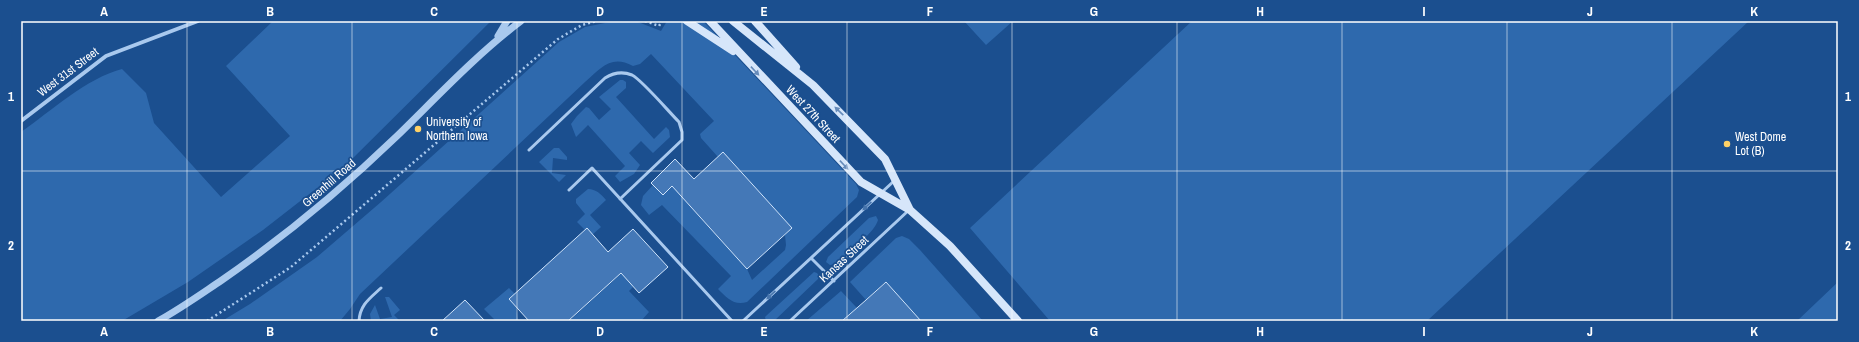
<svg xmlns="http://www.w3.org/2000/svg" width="1859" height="342" font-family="'Archivo Narrow',sans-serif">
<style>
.green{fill:#2e69ad}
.building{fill:#4478b7;stroke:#cfe3fa}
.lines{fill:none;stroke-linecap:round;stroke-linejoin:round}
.path{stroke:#a9c9ee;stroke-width:2.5;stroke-dasharray:2 3;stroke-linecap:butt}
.service{stroke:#a9c9ee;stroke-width:3}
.minor{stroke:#a9c9ee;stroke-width:4}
.tertiary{stroke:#a9c9ee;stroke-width:7}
.secondary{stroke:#d6e6fa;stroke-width:8}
.oneway{fill:#668bba}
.oneway2{fill:#4674ac}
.grid{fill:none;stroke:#fff;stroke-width:1;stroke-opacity:0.55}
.poi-dot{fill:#ffd166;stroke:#1b4f8f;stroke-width:1.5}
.labels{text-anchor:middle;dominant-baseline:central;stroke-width:3.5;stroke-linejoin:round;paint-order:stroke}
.street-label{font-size:12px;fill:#fff;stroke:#1b4f8f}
.poi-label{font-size:12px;fill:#fff;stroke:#1b4f8f;text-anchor:start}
.neatline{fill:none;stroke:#fff;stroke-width:1.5}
.grid-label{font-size:13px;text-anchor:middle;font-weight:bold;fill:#fff}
</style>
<rect width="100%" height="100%" fill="#1b4f8f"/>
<path class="green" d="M273,21H491L344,167L263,230L188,282L122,321H21V132C51,111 87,78 122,69L146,93L154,123L221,197L290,136L226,66Z
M667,21H703L856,184L859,190L857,197L747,302C734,306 727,298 718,289L731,276L662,205L649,215L641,205L643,196L653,185L663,195L679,180L678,193L747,269L752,280L785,250L786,245L785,235L792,228L723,153L718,157L701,138L700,134L714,121L651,54L640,64L633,66C611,54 601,68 585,82L360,294L350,309L340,321H222L250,304L317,257L381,202L559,42L585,27L610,22H638L661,31Z
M964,21H1013L986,45Z
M1192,21H1749L1427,321H1050L970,228Z
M620,80H623L626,82V88L616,97L654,139L666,127L669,130L670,137L653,153L641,141L629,153L640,165L634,174L620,182L615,176L625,166L588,125L576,137L571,124L577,116L586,107L589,108L599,120L611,109L599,97Z
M554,148H559L567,157V160L553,158L552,173L566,175L559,182L539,162Z
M588,189C596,189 601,194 606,200L590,215L601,227L592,235L585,230L577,222L585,214L576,203V199Z
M876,216L878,220C874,234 846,254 835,264L830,265L826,262L828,257L869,218Z
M902,236L909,239L920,250L983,321H921L884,283L866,300L850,282L896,238Z
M625,270L633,287L629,291L649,312L641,321H569Z
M814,272L817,273L819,276L818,279L774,321H766L765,317L767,315Z
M1838,282V321H1797Z
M509,288L515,294L509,299L516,307L518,321H496L484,309Z
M841,291L857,308L843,321H806Z
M385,297H389L400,310L394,315L400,321H371L370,314L375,305L380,319L392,317Z"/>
<path class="building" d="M723,152L792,228L747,269L672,186L663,195L651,183L675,159L694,179Z
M587,228L608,252L633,229L668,267L639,293L621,273L568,321H529L509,299Z
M886,282L921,321H842L866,300Z
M465,300L485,321H442Z"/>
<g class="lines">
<path class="path" d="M645,21L659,26L662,21
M207,321L291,267L558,39L582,25L597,21"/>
<path class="service" d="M529,150L605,78C613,73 622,71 632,75C642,80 669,112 679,122L682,132V140L620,199
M569,190L592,168L732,321
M811,258L834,281
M359,321C360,305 369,299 381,288
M743,321L894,181
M790,321L909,210"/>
<path class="minor" d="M21,121L106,56L198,21"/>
<path class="tertiary" d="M498,36L507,21
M158,321C180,309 201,294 222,280C284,237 342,189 397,136C437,97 476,55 521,21"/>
<path class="secondary" d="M687,21L733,51
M710,21L861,182L910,210L950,246L1018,321
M733,21L813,85L885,159L910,210
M755,21L796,67"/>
</g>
<defs><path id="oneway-solid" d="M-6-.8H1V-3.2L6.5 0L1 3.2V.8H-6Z"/></defs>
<g class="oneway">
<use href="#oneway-solid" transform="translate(755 71) rotate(47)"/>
<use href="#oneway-solid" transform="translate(839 111) rotate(-136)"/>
<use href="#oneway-solid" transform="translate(844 165) rotate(47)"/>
</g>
<g class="oneway2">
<use href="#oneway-solid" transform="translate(867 206) rotate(137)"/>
<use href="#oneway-solid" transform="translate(771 295) rotate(137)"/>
</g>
<path class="grid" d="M187,21V321M352,21V321M517,21V321M682,21V321M847,21V321M1012,21V321M1177,21V321M1342,21V321M1507,21V321M1672,21V321M21,171H1838"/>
<g class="poi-dot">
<circle cx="418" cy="129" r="4"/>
<circle cx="1727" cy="144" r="4"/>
</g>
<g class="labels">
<g class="street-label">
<text transform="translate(68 72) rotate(-37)">West 31st Street</text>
<text transform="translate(813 114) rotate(47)">West 27th Street</text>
<text transform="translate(329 183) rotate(-41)">Greenhill Road</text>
<text transform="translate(844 259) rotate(-43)">Kansas Street</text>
</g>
<g class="poi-label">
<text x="426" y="122">University of<tspan x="426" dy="14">Northern Iowa</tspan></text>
<text x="1735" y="137">West Dome<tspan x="1735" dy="14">Lot (B)</tspan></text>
</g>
</g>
<rect width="1859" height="342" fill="none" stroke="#1b4f8f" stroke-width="44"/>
<rect x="22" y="22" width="1815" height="298" class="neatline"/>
<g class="grid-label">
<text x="104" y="16">A</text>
<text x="270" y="16">B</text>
<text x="434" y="16">C</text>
<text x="600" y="16">D</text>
<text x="764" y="16">E</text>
<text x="930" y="16">F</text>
<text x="1094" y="16">G</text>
<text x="1260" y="16">H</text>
<text x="1424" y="16">I</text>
<text x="1590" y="16">J</text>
<text x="1754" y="16">K</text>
<text x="11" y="101">1</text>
<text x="1848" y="101">1</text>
<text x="11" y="250">2</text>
<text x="1848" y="250">2</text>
<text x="104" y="336">A</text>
<text x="270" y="336">B</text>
<text x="434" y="336">C</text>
<text x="600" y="336">D</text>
<text x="764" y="336">E</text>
<text x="930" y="336">F</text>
<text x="1094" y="336">G</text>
<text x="1260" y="336">H</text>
<text x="1424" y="336">I</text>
<text x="1590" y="336">J</text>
<text x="1754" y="336">K</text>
</g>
</svg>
